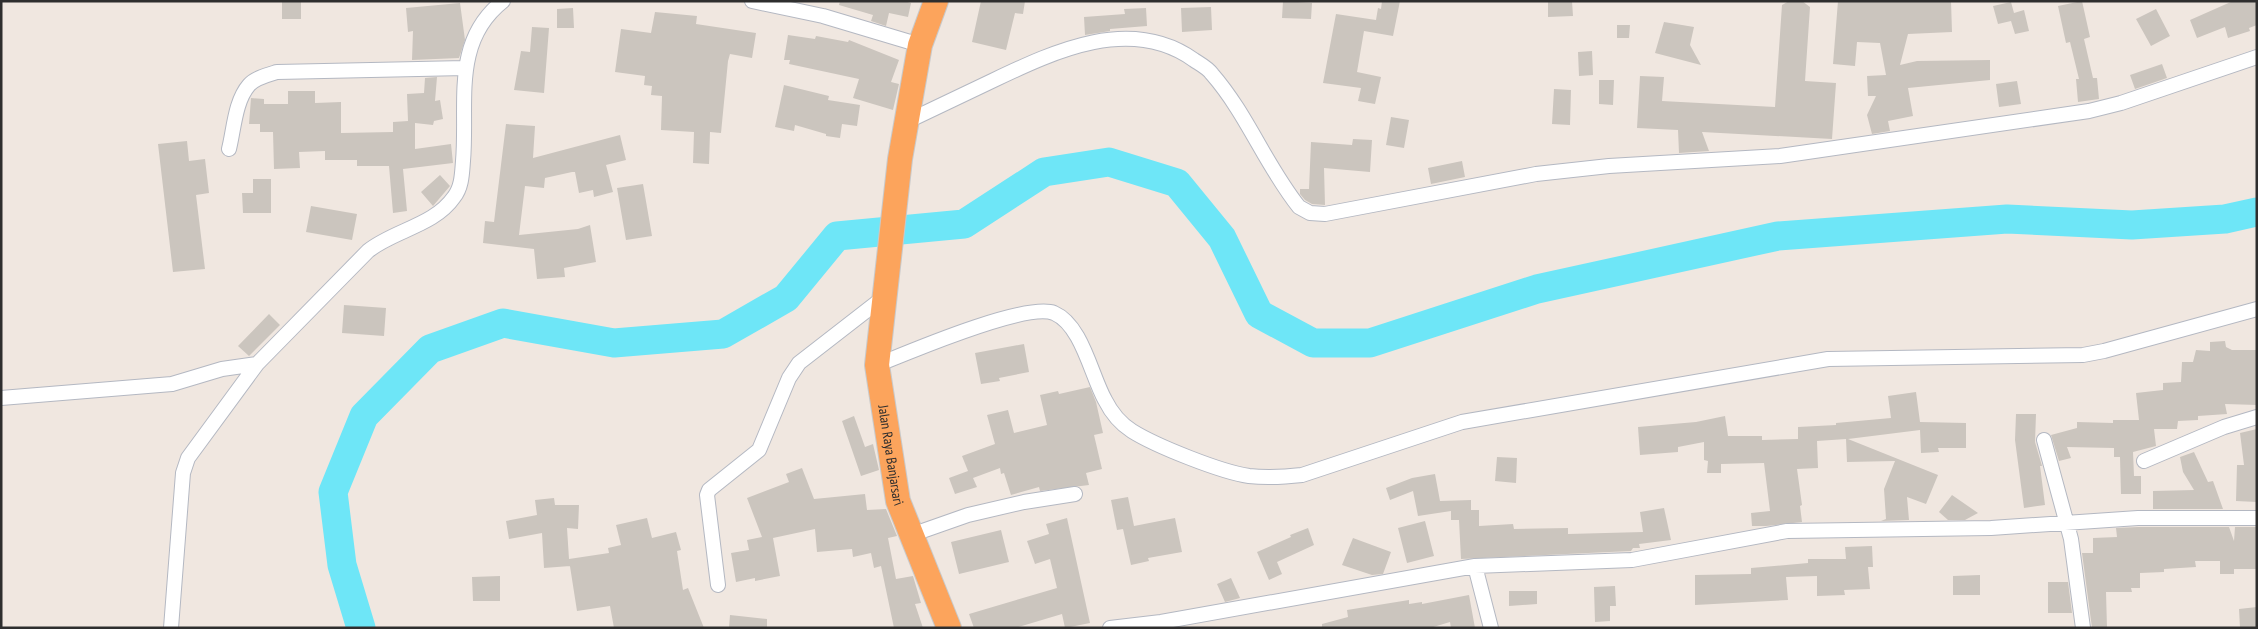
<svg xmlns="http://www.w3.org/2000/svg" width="2258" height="629" font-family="'PT Sans Narrow',sans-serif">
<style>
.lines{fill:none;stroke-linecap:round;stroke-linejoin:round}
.river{stroke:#6ee6f7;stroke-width:29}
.building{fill:#cbc5be}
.minor-casing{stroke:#b4b8c2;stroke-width:16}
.trunk-casing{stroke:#c9c9c9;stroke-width:26}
.minor{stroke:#fff;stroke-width:14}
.trunk{stroke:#fca45c;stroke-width:24}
.labels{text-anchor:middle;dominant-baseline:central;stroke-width:5;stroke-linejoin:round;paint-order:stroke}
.street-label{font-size:14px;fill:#2e2e2e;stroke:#fff}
</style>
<rect width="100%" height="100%" fill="#f0e7e0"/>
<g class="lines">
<path class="river" d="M361,628L342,565L333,492L364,416L430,349L503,323L614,343L723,334L786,298L837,236L964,224L1044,172L1109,162L1177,183L1222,238L1259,314L1313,343H1370L1537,289L1778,236L2007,219L2132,225L2225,219L2257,212"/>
</g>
<path class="building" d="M282,1H301V19H282Z
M840,1H904L911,3L908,17L889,13L886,26L871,21L873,15L839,5Z
M981,1H1025L1023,14L1015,13L1006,50L972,42Z
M1283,1L1312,3L1311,19L1282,18Z
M1382,1H1400L1393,36L1364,31L1357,72L1381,77L1375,104L1358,101L1361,88L1323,83L1336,14L1376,20L1378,8L1381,9Z
M1548,1H1572L1573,16L1548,17Z
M1789,1H1802L1810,7L1805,81L1836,83L1832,139L1702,132L1709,151L1679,153L1678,130L1637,128L1640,76L1664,77L1662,101L1775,107L1782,5Z
M1838,1H1951L1952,32L1908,34L1900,65L1917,61L1990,60V80L1908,88L1913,116L1888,121L1890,131L1872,134L1867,115L1876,96H1868L1867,76L1886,75L1880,43L1857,42L1855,66L1833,64Z
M2082,1L2090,37L2084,39L2093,78H2097L2099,99L2078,102L2076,79H2079L2070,42L2066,43L2058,6Z
M2233,1H2257V25L2249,28L2250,31L2228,38L2225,27L2197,38L2190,20Z
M2011,2L2014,13L2024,10L2029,31L2015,34L2011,21L1998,24L1993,6Z
M460,3L465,40L459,58L412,60L413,31L408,32L406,8Z
M1211,7L1212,30L1182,32L1181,8Z
M573,8L574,28H557V9Z
M1146,8L1147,26L1110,29V31L1085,35L1084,17L1125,14L1124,9Z
M2156,9L2170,36L2151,46L2136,19Z
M655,12L697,16L696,24L756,33L752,58L730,54L728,61L721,133L710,132L709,164L693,163L694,132L661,130L662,96L651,95L652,86L644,85L645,76L615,72L621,29L651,33Z
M1664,22L1694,27L1690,45L1701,65L1655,53Z
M1617,25H1630L1629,38H1617Z
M532,27L549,28L544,93L514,90L521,51L530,52Z
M788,35L815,39L816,36L848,42L849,40L899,60L891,82L899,84L893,110L853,98L859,79L789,64L790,60H784Z
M1592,51L1593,75L1579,76L1578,52Z
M2162,64L2167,78L2135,89L2130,75Z
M437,77L435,101L440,100L443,119L434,121L433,125L415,123V149L451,144L453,163L403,169L407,211L393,213L389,166H357V160H325V151L299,152L300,168L274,169L273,132H260V124H249L251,98L264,99V104H288V91H315V103L341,102V133L393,132V122L408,121L407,94L424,93L425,78Z
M1599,80H1614L1613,105L1599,104Z
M2017,81L2021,104L1999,107L1996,84Z
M784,85L829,96L828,100L860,105L857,126L842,124L840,138L826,136V134L795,125L794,131L775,127Z
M1554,89L1571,90L1570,125L1552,124Z
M1391,117L1409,120L1404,148L1386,145Z
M506,124L535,126L533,158L620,135L626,160L606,165L613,192L594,197L593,190L579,193L575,172H572L545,178L544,188L525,186L519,235L578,229L590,225L596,262L564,268L565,277L537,279L534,249L483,243L485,221L494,222Z
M1353,139L1372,140L1370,172L1324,168L1325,205L1312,204L1305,200L1300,194V189H1309L1311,142L1352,145Z
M187,141L189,161L205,159L209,193L196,195L205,269L173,272L158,144Z
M1462,161L1465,177L1431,184L1428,168Z
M440,175L450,186L433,206L421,192Z
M253,179H271V213H243L242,193H253Z
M643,184L652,236L626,240L617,188Z
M311,206L357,214L352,240L306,232Z
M344,305L386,308L384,336L342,333Z
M269,314L280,325L249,356L238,346Z
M2225,341L2226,347L2232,350H2257V405L2225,404L2227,414L2198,416V420L2178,421L2177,429H2154L2156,446L2133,452L2134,476H2141V494H2121L2120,457H2114V448L2067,447L2071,458L2059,461L2051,435L2077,428V422L2113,423V420H2139L2136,393L2163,390V383L2181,382L2182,362H2193L2196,350L2210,351V342Z
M1024,344L1029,372L999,378L1000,381L981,384L975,353Z
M1090,387L1096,402L1103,433L1094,435L1102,469L1086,473L1089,485L1040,491L1039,487L1011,495L1004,473L1001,474L1000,468L973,478L977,487L955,494L949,478L968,471L962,456L995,444L987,415L1008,410L1014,433L1047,425L1040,395L1058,391L1059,394Z
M1916,392L1920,422L1966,423V448H1938L1939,452L1921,453L1920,430L1848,439L1938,475L1926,504L1907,497L1909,520L1881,521L1886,519L1884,489L1895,461L1847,462L1846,439L1817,441L1818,468L1797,469L1802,505L1800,506L1802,522L1766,526H1752L1751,513L1770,511L1764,463L1721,464V473H1707L1708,461L1704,460V442L1678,447V452L1640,455L1638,427L1696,422L1725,416L1728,436H1762V440L1798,439V427L1836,425V423L1891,418L1888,396Z
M2016,414H2036L2035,442L2042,466H2040L2045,505L2024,508L2015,440Z
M854,416L865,447L873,444L879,470L861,476L842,421Z
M2257,429V502L2236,501L2237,465H2244L2240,433Z
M2194,452L2208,482L2213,481L2223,509H2153V491L2194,490L2183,472L2180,457Z
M1497,457L1517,458L1516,483L1495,481Z
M802,468L814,499L865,494L867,510L886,509L897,536L888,538L896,579L913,576L921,603L915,604L923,628H894L881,566L874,568L871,553L853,557L852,549L817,552L815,529L773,538L780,576L755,581V578L736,582L731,553L749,550L747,540L762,537L747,498L789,482L786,474Z
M1435,474L1440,501L1471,500V510H1479V526L1513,524L1514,529L1568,528V534L1643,532L1640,512L1664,508L1671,540L1639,544L1640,548H1633L1631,551L1461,559L1459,520H1451V511L1418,516L1413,491L1390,500L1386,488L1412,478Z
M1952,495L1978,513L1965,520H1948L1939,512Z
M1128,497L1134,526L1175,518L1182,552L1148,558L1149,561L1131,565L1123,529L1117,530L1111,500Z
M554,498L555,505H579L578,529L567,528L569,559L609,553L608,548L621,545L616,525L647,518L652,538L676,532L681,550L677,551L683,590L688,588L704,628H614L610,606L577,611L569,560L570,566L544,568L542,533L509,539L506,521L537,515L535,500Z
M1067,518L1090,623L1065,628L1062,614L1015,628H974L969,614L1057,588L1050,559L1035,564L1027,541L1049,534L1046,524Z
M1425,521L1434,556L1407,563L1398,528Z
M2138,527H2229L2234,541L2235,527H2257V569H2234V574H2220V561H2195L2196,567L2164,569V572L2140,573V588H2131L2132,592H2106L2107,628H2092L2082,553H2093V538L2117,537L2116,528Z
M1308,528L1314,545L1277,562L1282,574L1269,580L1257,552L1291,537L1290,535Z
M1001,530L1009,562L959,574L951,542Z
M1353,538L1391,552L1383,574L1372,575L1342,565Z
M1872,546L1873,567H1868L1870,589L1844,590L1845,595L1817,596V576L1786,577L1788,600L1695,605V575L1751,574V568L1808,563V559H1846L1845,547Z
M1980,575V595H1953V576Z
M500,576V601H473L472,577Z
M1231,578L1240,598L1225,602L1217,584Z
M2048,582H2068L2072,613H2048Z
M1615,586L1616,606H1610V621L1595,622L1594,587Z
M1509,591H1537V604L1509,606Z
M1469,595L1475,628H1451L1450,622L1430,628H1322V624L1348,617L1347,610L1409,600V604L1422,602V604Z
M2257,607V628H2240L2239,609Z
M730,615L767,619V628H729Z"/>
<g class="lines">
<g class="minor-casing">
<path id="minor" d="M752,1L823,16L920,45
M908,121C937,107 965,94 994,80C1055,51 1131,15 1194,60C1200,64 1208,68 1212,74C1247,114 1266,166 1299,207L1310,213L1325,214L1536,174L1609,166L1780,156L2089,111L2121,103L2257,57
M229,149C234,129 235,101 249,85C255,78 267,75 277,72L465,68
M877,365C909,352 1026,302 1054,313C1082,325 1091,375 1105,400C1111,412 1121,424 1132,431C1156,446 1221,472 1249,476C1267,478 1284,477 1302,475L1462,422L1828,359L2083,355L2104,351L2257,309
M1,398L172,384L222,369L257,364
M2044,440L2071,539L2083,628
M2144,461L2224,427L2257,417
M911,535L968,515L1024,502L1075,494
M1475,566L1491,628
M718,585L707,495L709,490L759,450L789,378L799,363L884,297
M171,628L183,473L188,458L257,364L368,251C394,230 434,226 454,197C462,187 462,173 463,161C468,104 451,42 503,1
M1110,628L1161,622L1475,566L1632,560L1787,531L1991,528L2138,518H2257"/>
</g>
<g class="trunk-casing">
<g id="trunk">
<path id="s1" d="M936,1L920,45L900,159L877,365L898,501L949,628"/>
</g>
</g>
<use href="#minor" class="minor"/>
<use href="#trunk" class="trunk"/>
</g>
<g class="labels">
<g class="street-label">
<text stroke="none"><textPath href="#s1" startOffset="461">Jalan Raya Banjarsari</textPath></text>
</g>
</g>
<rect width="2258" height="629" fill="none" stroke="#2e2e2e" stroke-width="5"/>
</svg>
